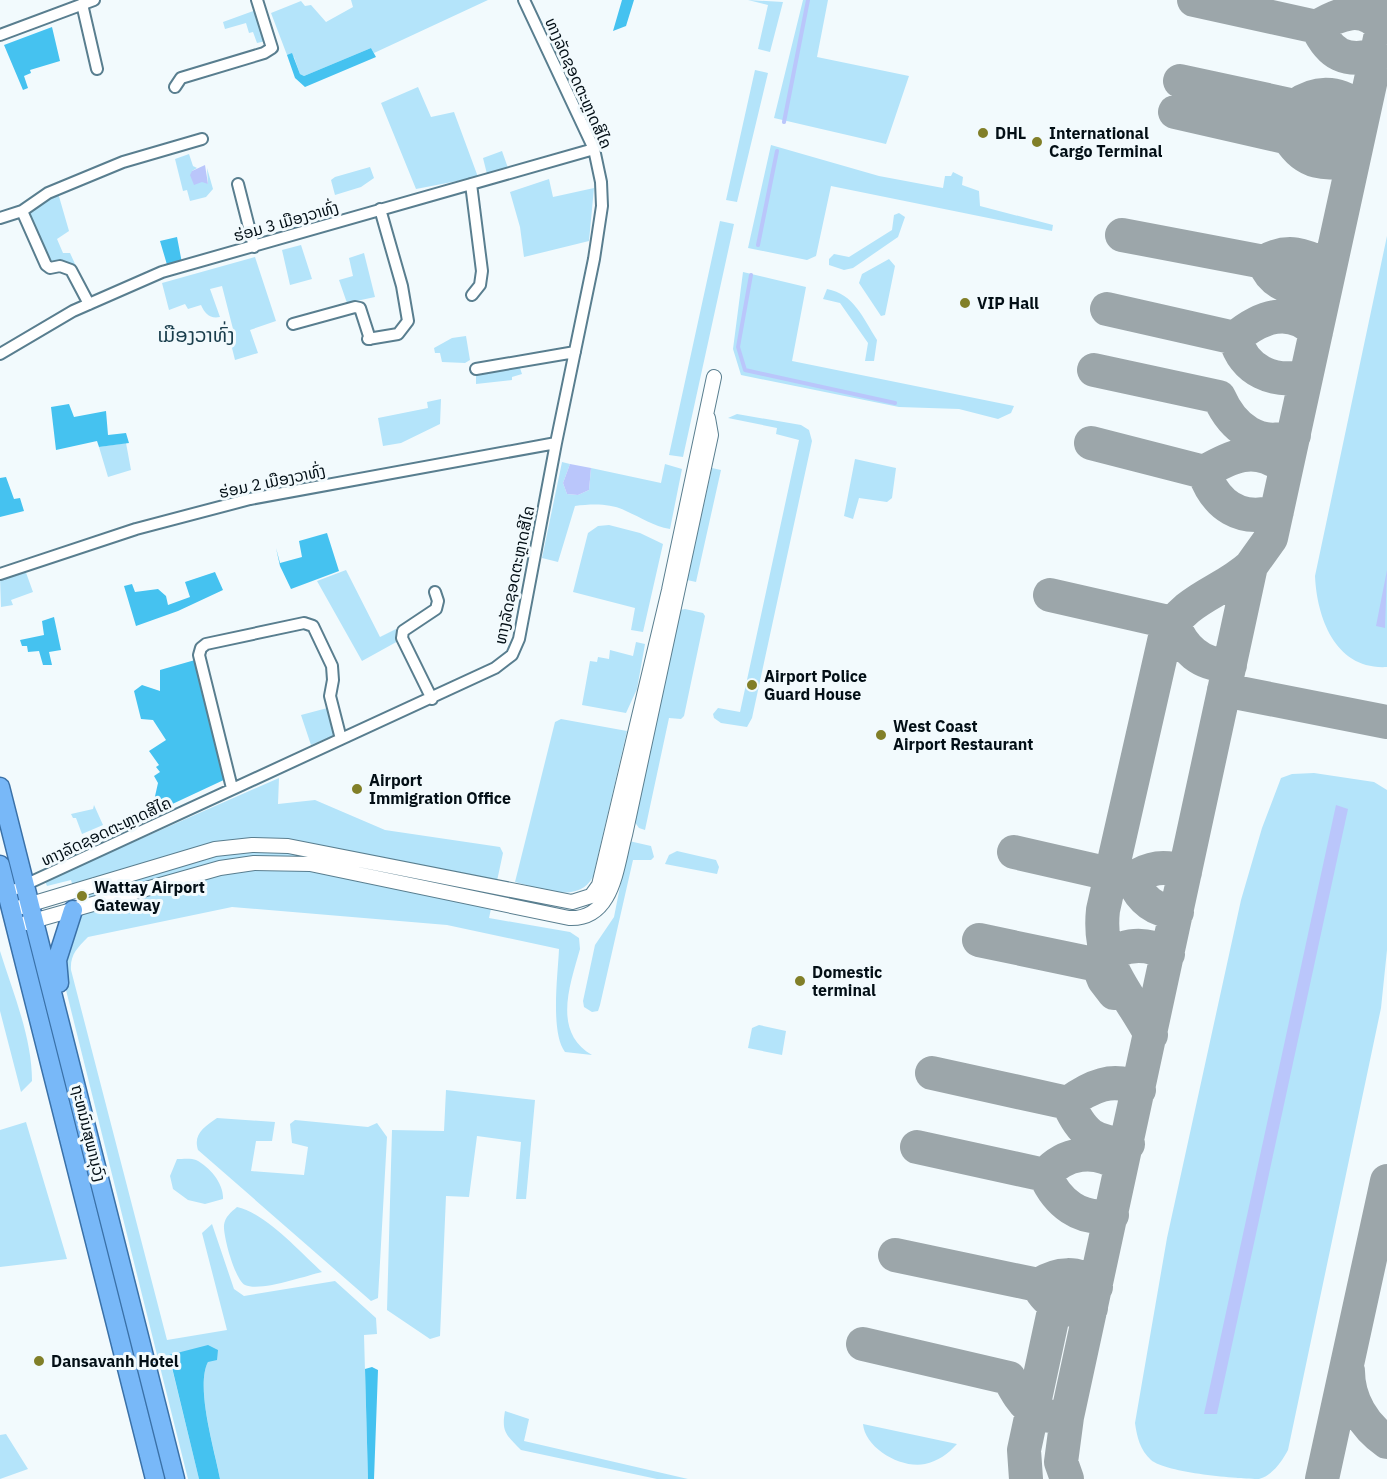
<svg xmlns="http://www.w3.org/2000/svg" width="1387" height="1479" font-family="'IBM Plex Sans','Noto Sans Lao',sans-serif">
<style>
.green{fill:#b4e4fa}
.forest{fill:#45c2f0}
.water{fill:#bac6fb}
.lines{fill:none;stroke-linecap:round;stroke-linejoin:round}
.stream{stroke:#bac6fb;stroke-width:4}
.taxiway{stroke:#9ca6aa;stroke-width:34}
.minor-casing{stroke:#597e8f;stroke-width:14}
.tertiary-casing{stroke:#597e8f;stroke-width:16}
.trunk-casing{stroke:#3a71a8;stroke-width:21}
.minor{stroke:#fff;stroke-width:10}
.tertiary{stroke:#fff;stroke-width:14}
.trunk{stroke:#78b8f8;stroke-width:18}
.poi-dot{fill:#817f28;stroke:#f2fafd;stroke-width:2}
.labels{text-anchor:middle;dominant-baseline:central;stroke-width:6;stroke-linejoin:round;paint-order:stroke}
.street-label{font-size:16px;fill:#030f16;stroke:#f2fafd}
.poi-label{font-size:16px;font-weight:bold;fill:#030f16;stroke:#f2fafd;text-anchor:start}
.quarter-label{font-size:20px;fill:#193d4c;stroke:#f2fafd}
</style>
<rect width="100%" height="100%" fill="#f2fafd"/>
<path class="green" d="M351,0H488L374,53L371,48L304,76L300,74L294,57L287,55L271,13L301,1L305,6L311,5L326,22L353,7Z
M748,0L783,2L770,52L758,49L768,5Z
M803,0H828L817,57L909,76L886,144L774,118Z
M256,10L266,41L257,43L253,32L249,33L246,23L225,29L223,22Z
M755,70L768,73L737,202L726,200Z
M418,87L431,117L454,112L478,177L416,189L381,103Z
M771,145L879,176L943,188L945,176H951L953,172L963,177L962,185L979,191L980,206L1053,225L1052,231L831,186L816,256L807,260L748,248Z
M502,151L508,168L487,174L483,158Z
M189,154L193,166L197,168L192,171L208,184L207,168L213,189L206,197L190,201L187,190L183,191L175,159Z
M370,167L374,178L361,187L335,195L331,180L335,177Z
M549,179L553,197L594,188L589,241L524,257L520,227L510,192Z
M58,193L69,231L57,239L63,253H70L76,266L48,260L30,214V208Z
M899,213L905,217L898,237L853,268L844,270L829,265V259L834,254L849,257L892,230L894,215Z
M720,221L734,224L683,457L669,455Z
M1387,236V667C1336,670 1317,619 1315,576Z
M301,245L312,279L290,285L282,250Z
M364,253L375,297L347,303L339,280L353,276L349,258Z
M255,257L276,321L250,330L258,353L235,360L228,332L233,329L222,286L210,289L220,317C210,319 205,314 201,305L188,309L185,304L169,310L162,283Z
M889,259L895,266L885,315L881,316L859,283L862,274Z
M743,272L806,287L792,361L1014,406L1011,413L998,419L959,409L899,407L741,375L733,349Z
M827,289C854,294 863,318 877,340L874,361H865L868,343L840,303L823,299Z
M466,336L470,360L465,363L442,362L440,353H435L434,348L452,338Z
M519,365L522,374L512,377V380L476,384V372Z
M441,399L440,424L401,443L383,446L378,418L428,408L427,402Z
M737,414L801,425L809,430L812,441L752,718L747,727L721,723L714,718L713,714L718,708L740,712L799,440L776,434L777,428L728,418Z
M126,443L131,470L108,477L99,447Z
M855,459L896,468L892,498L887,502L859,498L853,519L844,516Z
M562,462L570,464L563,483L567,494L578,495L589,490L591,468L661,483L665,464L682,469L670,529C653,526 642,518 626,511C610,503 592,504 575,506L558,562L542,558Z
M712,468L721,470L696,582L687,580Z
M609,525L640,533L663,544L643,632L631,630L635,608L573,592L588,533L598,526Z
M24,567L33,592L11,600L13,605L1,607L0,577Z
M346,570L380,637L396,629L400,640L362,661L317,581Z
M685,609L703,613L705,616L684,716L681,719L669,718L645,830L639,828L634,821L680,610Z
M636,642L645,644L637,689L626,713L582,705L590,661L597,662L598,657L609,659L610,650L633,656Z
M335,706L340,733L311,745L301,715Z
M561,719L627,731L593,877C577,905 540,888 515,882L555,722Z
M1314,773L1374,782L1387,790V950L1381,1008L1288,1450C1282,1461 1273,1475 1259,1479C1240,1479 1166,1473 1151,1460C1140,1450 1137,1437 1135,1423L1167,1238L1241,900L1262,828L1281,778L1292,774Z
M279,778L278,804L315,800L385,830L500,847L503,853L489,918L570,932L579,938L580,949C570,985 552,1032 592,1055L565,1052C550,1032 558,974 559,949L447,925L232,907L88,937C77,948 70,955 71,970L167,1340L227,1330L202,1233L212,1224L234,1289L244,1296L335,1281L376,1318L377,1334L364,1335L368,1479H220C215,1450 195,1387 208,1362L169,1356L199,1479H188L64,982L67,951L77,918L81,915L71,880L47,886L45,881Z
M94,805L103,825L82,834L76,818H73L71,814L93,809Z
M629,841L651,846L654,857L651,860H633L600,1005L598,1011L592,1012L584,1007L583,1001L595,945L614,917Z
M677,851L716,860L719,867L717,874L665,864L669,855Z
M0,951C13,993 32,1037 32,1081L21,1092L0,1011Z
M759,1025L786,1031L782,1055L748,1048L752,1028Z
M446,1090L535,1100L526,1199H516L521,1142L477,1136L469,1197L446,1196L440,1336L430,1339L387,1310L392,1130L444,1131Z
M217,1118L275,1122L272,1141H256L251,1171L304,1175L308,1147L292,1143L290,1124L295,1120L368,1127L377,1123L387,1137L378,1298L371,1301L198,1150C193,1134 204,1127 217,1118Z
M26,1122L67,1259L0,1267V1130Z
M177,1159C182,1159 192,1158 196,1160C210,1167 224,1184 223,1199L205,1204L188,1200L173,1189L170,1176Z
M237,1207C265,1213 300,1252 322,1272C305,1276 260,1292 245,1285C235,1280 223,1236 224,1225C225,1217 231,1212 237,1207Z
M505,1411L529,1419L524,1441L688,1479H657L521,1450C507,1435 501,1433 505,1411Z
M863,1424L957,1444C948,1454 938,1461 925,1464C901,1469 865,1448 863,1424Z
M6,1434L28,1469L0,1479V1435Z"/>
<path class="forest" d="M622,0H634L626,26L613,31Z
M52,27L60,61L30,70L31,73L24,76L28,88L23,90L4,45Z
M371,48L376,57L305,87L295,78L287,55L292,53L300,74L304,76Z
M177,237L182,263L168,268L160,241Z
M69,404L74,417L106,411L108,435L126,433L129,443L99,447L97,441L56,450L51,407Z
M6,477L14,499L20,498L24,511L0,517V478Z
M327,533L339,571L291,589L280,566L276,548L280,563L302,557L299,541Z
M215,572L223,590L178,611L136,626L124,586L132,584L135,592L158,589L166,596L168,605L190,597L185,582Z
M54,617L61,650L49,652L52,665H43L39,651L28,652L27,646H22L20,640L44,635L42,621Z
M195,660C201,700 216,739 228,778L151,814L158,783L154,776L160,772L156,767L159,765L149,751L166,740L153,720L141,719L134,691L142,685L160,691V670Z
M208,1345L218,1350L217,1360L208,1362C195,1387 215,1451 220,1479H199L169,1355Z
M372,1367L378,1370L374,1479H368L365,1369Z"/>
<path class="water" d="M205,165L208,184L202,182L194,185L190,175L192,171Z
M570,464L591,468L589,490L578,495L567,494L563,483Z
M1387,570L1385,628L1376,626Z
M1336,805L1348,809L1217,1414H1204Z"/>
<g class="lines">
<path class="stream" d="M784,122L808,0
M758,245L777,151
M751,275L738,347L745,370L895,403"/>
<path class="taxiway" d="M1194,0L1317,27C1330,55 1346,63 1376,55
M1317,27C1338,14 1365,3 1382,28
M1180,81L1295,106L1313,123L1334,131L1351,130L1361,125
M1295,106C1320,88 1341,93 1364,111
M1175,112L1289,138C1305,164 1326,166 1353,159
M1122,235L1264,262C1273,288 1301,293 1325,287
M1264,262C1289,247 1306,256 1330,267
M1107,309L1235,338C1244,371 1274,384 1306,376
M1235,338C1260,317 1290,305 1316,332
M1094,370L1219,397C1232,427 1260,450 1294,435
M1091,443L1204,472C1216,506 1241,523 1277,511
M1204,472C1230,457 1254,445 1281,465
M1050,595L1173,623C1183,649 1201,666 1230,665
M1224,690L1387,722
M1014,852L1132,879C1141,900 1154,911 1177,912
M1132,879C1150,867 1164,865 1185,872
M979,940L1098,965L1104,980L1114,993
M1098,965C1118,944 1142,940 1168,954
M1151,1035C1127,990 1097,965 1103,910L1165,637C1185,597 1220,594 1251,566
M932,1073L1068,1103C1083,1134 1093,1143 1128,1144
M1068,1103C1090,1087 1114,1075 1139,1090
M917,1147L1045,1175C1057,1202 1080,1222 1112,1215
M1045,1175C1065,1152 1095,1148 1120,1165
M895,1255L1038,1285C1048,1306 1069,1314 1091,1308
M1038,1285C1057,1273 1078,1270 1096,1287
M863,1344L1009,1378C1024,1407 1033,1418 1067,1417
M1348,1371C1348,1400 1364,1426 1387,1442
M1026,1479L1024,1450L1055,1306
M1067,1479L1061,1462L1067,1417L1251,566L1271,538L1387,6
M1322,1479L1387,1181"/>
<g class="minor-casing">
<path id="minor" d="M82,4L97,69
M0,35L94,0
M175,87L181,78L264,53L272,48L257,0
M238,184L254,247
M471,184L482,271L480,285L472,295
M22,211L46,265L50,268L60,266L71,270L89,304
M0,218L22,211L48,193L123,162L202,139
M293,324L355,307L360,308L370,339
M368,339L398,334L408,321L402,286L380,209
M0,354L73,311L162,272L594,149
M476,369L575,352
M0,574L136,529L250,499L556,443
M432,699L402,638L403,631L436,609L438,601L435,592
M232,788L199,655L201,648L206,644L304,623L313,626L332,666L333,680L330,696L341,739
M3,895L495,668L512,655L519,639L556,443L594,259L602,206L601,182L594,149L524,0"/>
</g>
<g class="tertiary-casing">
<path id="tertiary" d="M11,910L215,849L252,845L288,846L572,902L591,896L599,885L669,590L714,377
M26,923L220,868L254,863L310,864L569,918C613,920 616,868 625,835L711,435L708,418"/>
</g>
<g class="trunk-casing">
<path id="trunk" d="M0,787L175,1479
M0,865L155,1479
M59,983L57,960L73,910"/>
</g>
<use href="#minor" class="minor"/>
<use href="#tertiary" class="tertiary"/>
<use href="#trunk" class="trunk"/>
</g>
<g class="poi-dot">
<circle cx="983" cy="133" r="6"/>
<circle cx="1037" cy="142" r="6"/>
<circle cx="965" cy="303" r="6"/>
<circle cx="752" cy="685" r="6"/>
<circle cx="881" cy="735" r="6"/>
<circle cx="357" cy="789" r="6"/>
<circle cx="82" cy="896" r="6"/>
<circle cx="800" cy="981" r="6"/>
<circle cx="39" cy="1361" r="6"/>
</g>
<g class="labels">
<g class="street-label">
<text transform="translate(579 83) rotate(66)">ທາງລັດຊອດຕະຫຼາດສີໄຄ</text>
<text transform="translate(286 221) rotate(-16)">ຮ່ອມ 3 ເມືອງວາທົ່ງ</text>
<text transform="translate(272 481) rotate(-12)">ຮ່ອມ 2 ເມືອງວາທົ່ງ</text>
<text transform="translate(514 575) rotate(-78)">ທາງລັດຊອດຕະຫຼາດສີໄຄ</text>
<text transform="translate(106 831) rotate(-25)">ທາງລັດຊອດຕະຫຼາດສີໄຄ</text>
<text transform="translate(89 1133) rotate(76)">ຖະຫນົນສຸພານຸວົງ</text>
</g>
<g class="poi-label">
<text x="995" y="133">DHL</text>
<text x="1049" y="133">International<tspan x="1049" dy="18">Cargo Terminal</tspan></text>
<text x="977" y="303">VIP Hall</text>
<text x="764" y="676">Airport Police<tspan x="764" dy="18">Guard House</tspan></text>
<text x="893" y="726">West Coast<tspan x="893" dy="18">Airport Restaurant</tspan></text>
<text x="369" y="780">Airport<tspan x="369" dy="18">Immigration Office</tspan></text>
<text x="94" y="887">Wattay Airport<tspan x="94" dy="18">Gateway</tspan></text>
<text x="812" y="972">Domestic<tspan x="812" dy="18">terminal</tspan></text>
<text x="51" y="1361">Dansavanh Hotel</text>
</g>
<g class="quarter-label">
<text x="196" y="334">ເມືອງວາທົ່ງ</text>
</g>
</g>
</svg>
